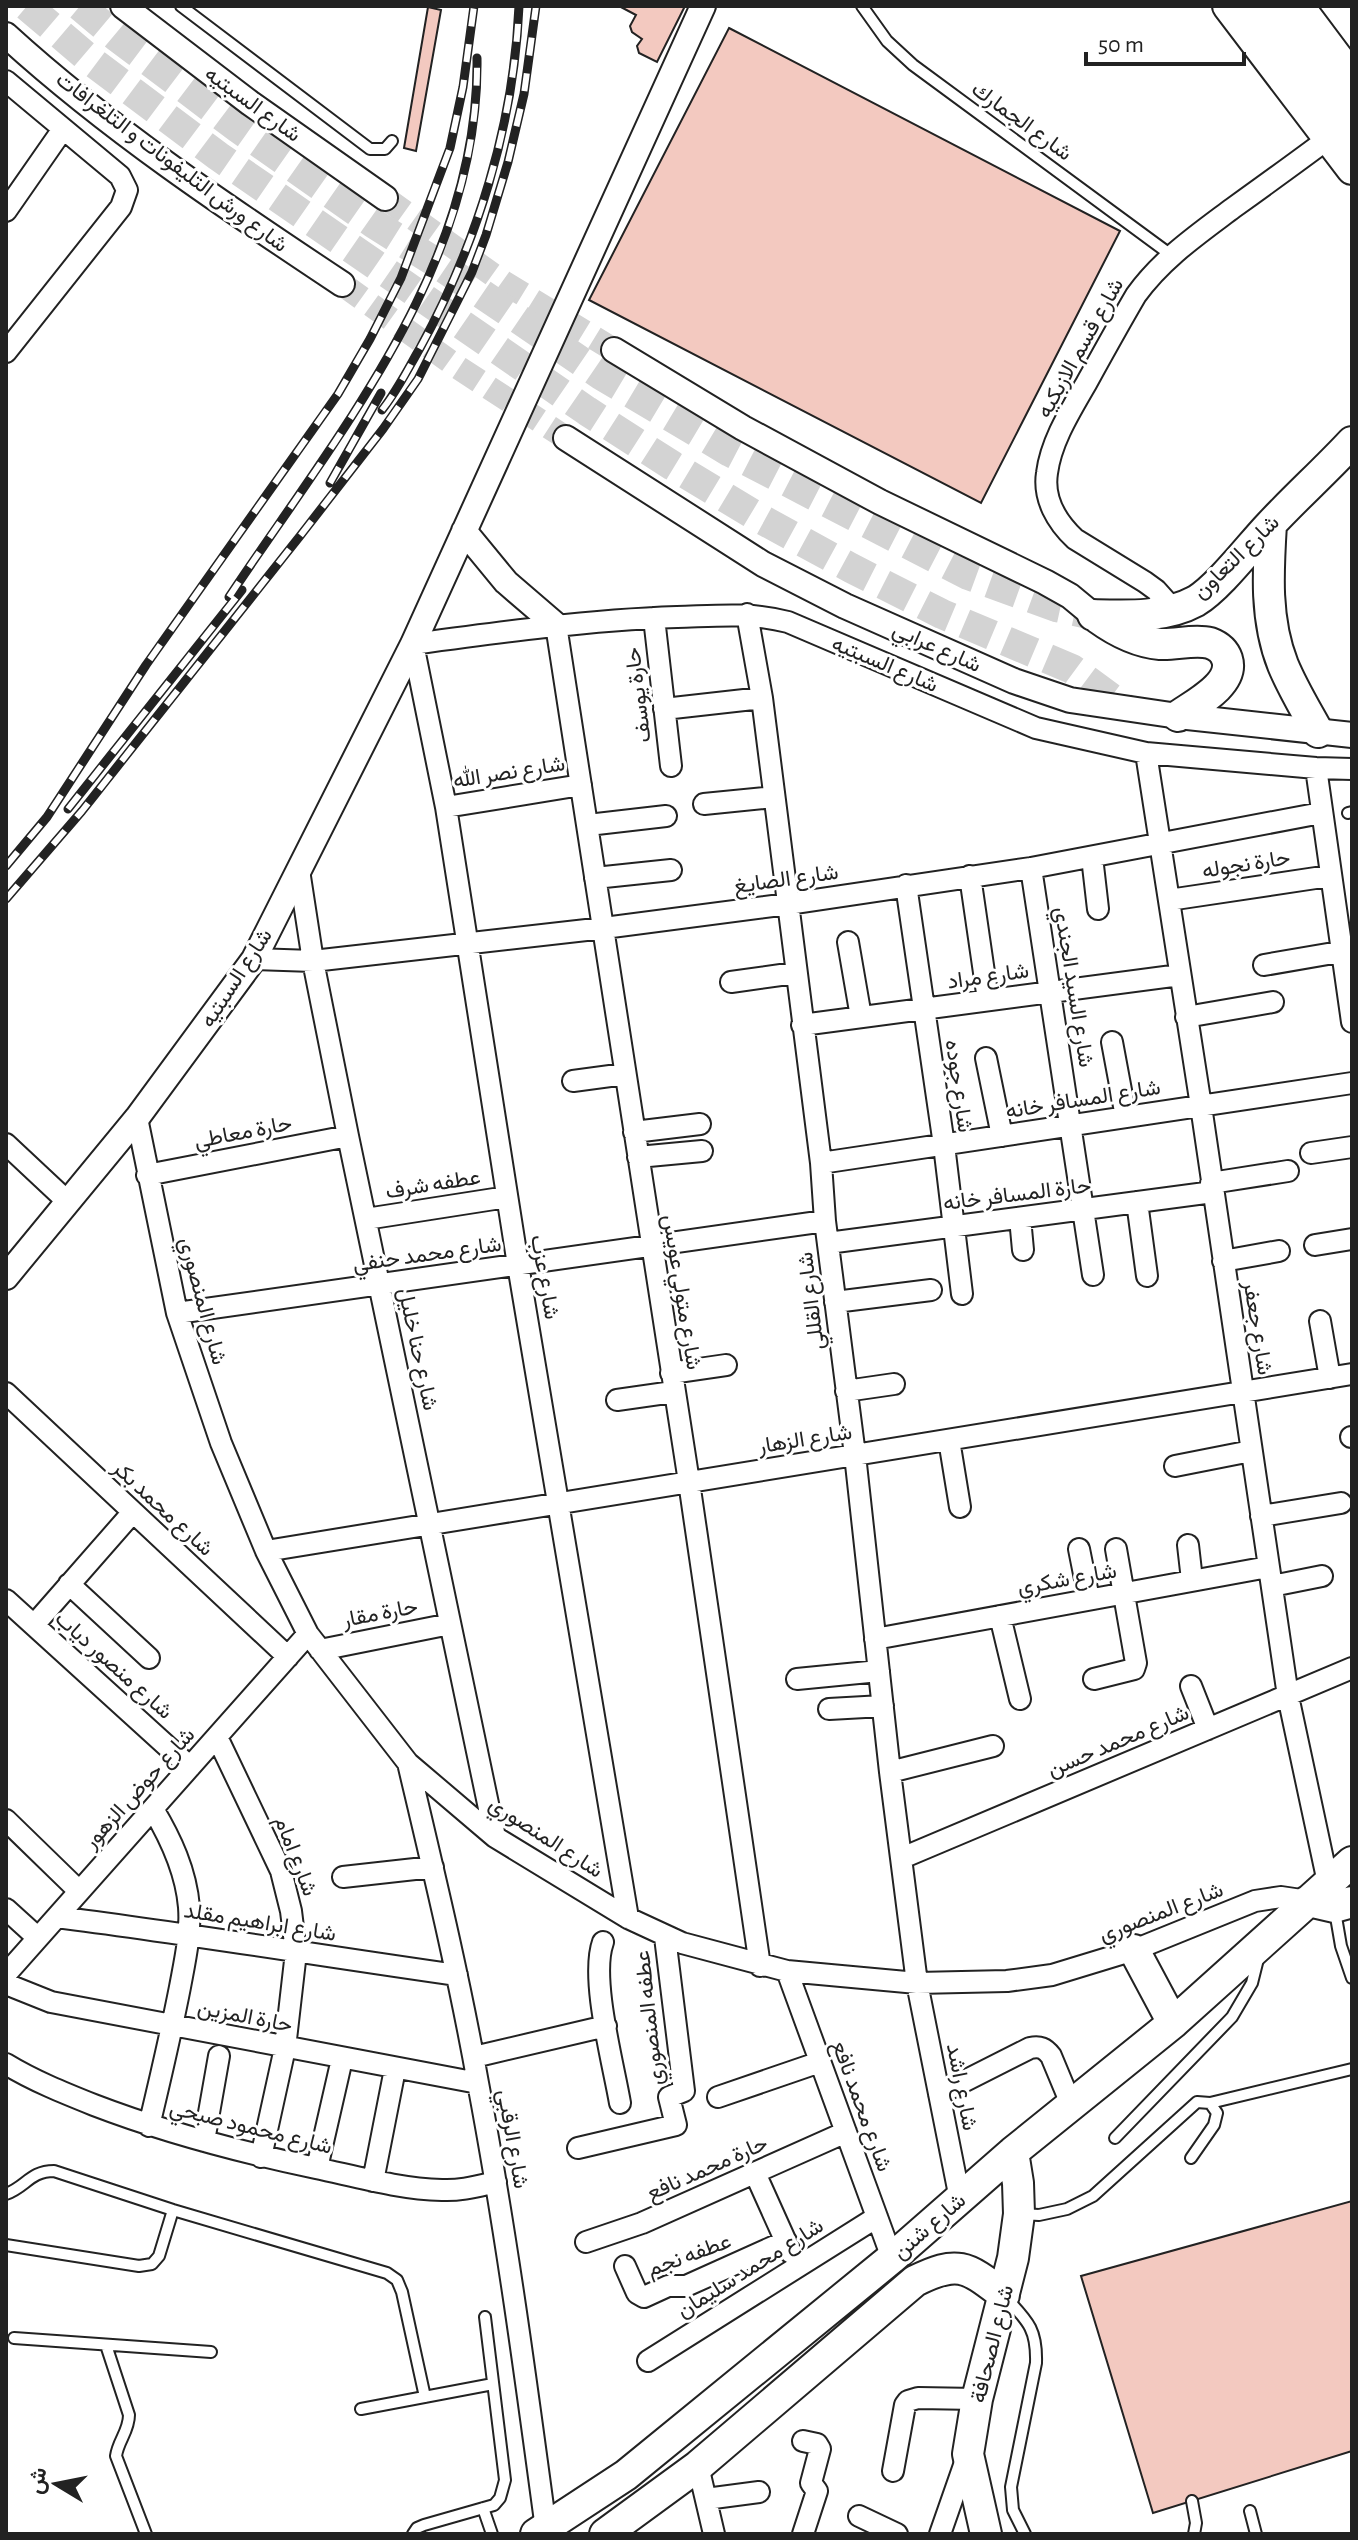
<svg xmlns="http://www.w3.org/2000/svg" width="1358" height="2540" font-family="'Alegreya Sans',Vazirmatn,sans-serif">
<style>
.building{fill:#f3c9c0;stroke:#222;stroke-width:2}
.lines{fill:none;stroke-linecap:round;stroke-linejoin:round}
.tertiary-tunnel{stroke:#d3d3d3;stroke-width:24;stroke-dasharray:24 12;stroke-linecap:butt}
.primary-tunnel{stroke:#d3d3d3;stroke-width:30;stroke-dasharray:30 15;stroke-linecap:butt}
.service-casing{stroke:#222;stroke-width:14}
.minor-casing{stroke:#222;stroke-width:24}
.tertiary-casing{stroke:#222;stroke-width:28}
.primary-casing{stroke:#222;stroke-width:34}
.motorway-casing{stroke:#222;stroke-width:38}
.service{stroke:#fff;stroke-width:10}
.minor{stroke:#fff;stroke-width:20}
.tertiary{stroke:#fff;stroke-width:24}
.primary{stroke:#fff;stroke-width:30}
.motorway{stroke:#fff;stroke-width:34}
.rail-casing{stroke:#222;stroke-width:9}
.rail{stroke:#fff;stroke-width:6;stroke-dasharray:18;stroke-linecap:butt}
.labels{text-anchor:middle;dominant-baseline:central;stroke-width:6;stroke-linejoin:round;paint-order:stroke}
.street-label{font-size:22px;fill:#222;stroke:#fff}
</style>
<rect width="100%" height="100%" fill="#fff"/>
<path class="building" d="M619,6H685L657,62L639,53L637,46L642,39L632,32L630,26L636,15Z
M428,7L441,10L416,151L404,148Z
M729,28L1120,231L981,503L589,300Z
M1352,2201V2451L1153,2513L1081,2276Z"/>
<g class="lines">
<path class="tertiary-tunnel" d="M385,198L503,282L614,350
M342,284L456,366L566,438"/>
<path class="primary-tunnel" d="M27,6L94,63L218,156L587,411L673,466L761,519L851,568L942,614L1072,669L1126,709
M80,6L117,37L238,128L373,223L435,262L601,375L730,452L968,575L1056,607L1093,615"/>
<g class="service-casing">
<path id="service" d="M181,6L370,149H385L392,141
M862,6L887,41L913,65L1171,255
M1348,813L1352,812
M1335,1911L1341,1946L1352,1978
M1210,2103L1352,2069
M1115,2138L1232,2017L1252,1983L1258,1959
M6,2194C26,2187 30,2171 54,2171L173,2210L387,2273L397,2280L402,2292L425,2397
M1021,2214L1039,2215L1067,2209L1093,2196L1197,2102L1210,2103L1217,2113L1214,2125L1191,2158
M6,2245L139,2266L152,2264L159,2256L173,2210
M1008,2300C1029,2322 1037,2331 1036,2363L1011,2487L1013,2510L1025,2534
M14,2338L211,2352
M106,2345L129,2415C129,2431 118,2441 116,2456L146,2534
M361,2409L493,2384
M1192,2501L1196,2523L1194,2534
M483,2508L492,2534
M1250,2511L1256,2534
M413,2534L417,2528L424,2525L494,2505L500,2498L505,2480L485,2317"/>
</g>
<g class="minor-casing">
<path id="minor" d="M6,81L120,176L127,190L121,207L6,352
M6,211L63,129
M1173,609L1156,590L1145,582L1075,539C1057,522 1043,499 1047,473C1051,441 1071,410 1087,382C1103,353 1119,324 1136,295C1162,259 1197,235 1233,208C1265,185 1297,162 1329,138
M747,614L762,698L821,1163L825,1221L855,1455L890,1772L917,1983L960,2199
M654,618L671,766
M556,625L689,1482L760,1966
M664,709L762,698
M1146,753L1201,1106L1288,1696L1330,1892
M1316,768L1352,1022
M704,804L774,797
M446,807L581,785
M588,825L666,816
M1092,857L1098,909
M1031,868L1093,1275
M299,870L313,961L348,1136L495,1837
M970,876L988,1000
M595,878L671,870
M906,885L944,1145L962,1294
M1169,900L1329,876
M848,942L861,1017
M254,959L313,961L604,928L788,904L1031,868L1321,813
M1264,965L1351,950
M731,982L795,973
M1186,1017L1273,1002
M802,1025L1180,975
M1112,1042L1126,1117
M986,1058L1002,1136
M573,1081L625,1074
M137,1118L177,1313L221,1443L266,1551L308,1634L408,1763L495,1837L628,1918L682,1943L787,1971L917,1983L1007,1981L1052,1975L1134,1950L1255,1901L1281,1897L1308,1901
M634,1132L700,1124
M6,1144L68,1202
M1311,1153L1352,1147
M638,1157L702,1151
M821,1163L1352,1083
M147,1175L348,1136
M1211,1183L1288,1171
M1137,1202L1147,1276
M1020,1218L1023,1250
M366,1219L507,1197
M828,1243L1213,1192
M1315,1245L1352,1239
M1223,1261L1279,1251
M835,1302L931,1290
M177,1313L825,1221
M1320,1321L1330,1378
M671,1373L726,1365
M846,1391L894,1384
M6,1393L288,1657
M617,1400L673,1392
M1351,1437H1352
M949,1440L960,1507
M1175,1466L1251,1451
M1261,1516L1341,1503
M1188,1545L1192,1580
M1079,1549L1089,1599
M266,1551L1352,1374
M69,1584L149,1658
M1272,1586L1322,1576
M6,1600L190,1767
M1000,1616L1020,1699
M34,1625L133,1512
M875,1639L1268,1567
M320,1650L450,1624
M797,1679L879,1671
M1094,1679L1134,1669L1136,1663L1116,1549
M1191,1686L1208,1729
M829,1709L883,1706
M217,1737L281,1871L291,1911L296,1952L285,2048L261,2157
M408,1763C433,1869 459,1976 478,2083C506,2231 526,2380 546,2529
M890,1772L993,1746
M6,1820L79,1891
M902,1858L1352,1668
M343,1877L433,1867
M6,1909L38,1938
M57,1917C190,1934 323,1956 457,1975
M628,1918L518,1265L446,807L413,644C501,632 589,620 677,617C715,616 751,612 788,622L1036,728L1146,753L1316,768L1352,769
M603,1942C590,1978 613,2062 620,2103
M787,1971L892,2258
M6,1974L308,1634
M6,1984L51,2002L478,2083
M474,2057L606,2026
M6,2064C34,2081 64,2093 94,2105C167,2133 240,2152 316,2168C358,2177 400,2189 442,2190C461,2191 478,2186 496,2182
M939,2094L1030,2048C1040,2046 1045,2048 1051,2056L1071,2104
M718,2097L820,2062
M149,2126C160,2080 171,2033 180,1987C185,1960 191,1934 189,1907C186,1871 171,1839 153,1809
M204,2141L219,2056
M578,2148L676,2125L669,2097L684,2091L665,1937
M317,2168L342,2059
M755,2173L791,2253
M373,2181L395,2069
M586,2242L642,2223L846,2132
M625,2266L637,2293L644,2297L668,2286H686L786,2241
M648,2361L877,2217
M803,2441L817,2444L820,2449L811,2483L817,2491L803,2534
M698,2466L714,2534
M893,2471L905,2405L908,2401L918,2398L977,2399
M706,2499L759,2492
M859,2516L897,2534
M940,2534L968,2454"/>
</g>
<g class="tertiary-casing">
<path id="tertiary" d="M123,6L250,103L385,198
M6,35C109,129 226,207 342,284
M614,350L743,428L880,502L1045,582L1070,596L1093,615
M566,438L763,564L845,606L1014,681L1070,700L1178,716L1352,735
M464,531L506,582L556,625
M6,1277L137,1118L254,959L413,644L703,6"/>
</g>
<g class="primary-casing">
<path id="primary" d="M1228,6L1352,169
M1271,524C1268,572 1265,620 1283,665C1293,689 1306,710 1318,732
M1093,615C1126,616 1165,618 1196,601C1219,587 1250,546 1269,526C1296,497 1325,471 1352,442
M1098,618C1116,631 1137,642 1160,644C1176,645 1194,639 1210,643C1218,646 1224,650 1227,659C1235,684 1195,704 1178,716
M1308,1901L1334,1907L1352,1902
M1134,1950L1173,2023
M536,2534L626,2475L892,2258L1013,2152L1173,2023L1352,1862
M605,2534L698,2466L915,2281C959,2259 967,2267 1004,2295
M986,2534L968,2454L977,2399L1013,2258L1019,2214L1018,2183L1013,2152"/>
</g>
<g class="motorway-casing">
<path id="motorway" d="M1262,6L1352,129
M1296,6L1352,81"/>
</g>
<use href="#service" class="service"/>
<use href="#minor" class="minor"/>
<use href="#tertiary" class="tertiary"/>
<use href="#primary" class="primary"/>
<use href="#motorway" class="motorway"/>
<g class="rail-casing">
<path id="rail" d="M382,410C397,391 408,369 420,348C477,244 514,125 519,6
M330,483L381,393
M229,597C338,433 480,266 477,58
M68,809L242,590
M6,866L47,817L146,665L338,394L370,339L401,278L450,148L463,87L474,6
M6,899L82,811L300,536L383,429L418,379L472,272L486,235L508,162L524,94L536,6"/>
</g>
<use href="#rail" class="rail"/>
</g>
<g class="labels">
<g class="street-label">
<text transform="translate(253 104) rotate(36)">شارع السبتيه</text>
<text transform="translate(1022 121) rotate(36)">شارع الجمارك</text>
<text transform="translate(172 162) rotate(37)">شارع ورش التليفونات و التلغرافات</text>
<text transform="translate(1080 348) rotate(-61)">شارع قسم الازبكيه</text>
<text transform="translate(1236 557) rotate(-44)">شارع التعاون</text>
<text transform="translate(937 647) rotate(24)">شارع عرابي</text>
<text transform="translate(885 664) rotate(23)">شارع السبتيه</text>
<text transform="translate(638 695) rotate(-97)">حارة يوسف</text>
<text transform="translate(509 772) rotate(-9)">شارع نصر الله</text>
<text transform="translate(1246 864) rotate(-9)">حارة نجوله</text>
<text transform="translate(786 879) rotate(-8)">شارع الصايغ</text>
<text transform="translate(988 976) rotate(-8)">شارع مراد</text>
<text transform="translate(236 978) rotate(-57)">شارع السبتيه</text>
<text transform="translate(1074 987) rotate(81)">شارع السيد الجندي</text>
<text transform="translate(959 1086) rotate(82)">شارع جوده</text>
<text transform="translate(1083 1099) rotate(-9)">شارع المسافر خانه</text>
<text transform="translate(243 1132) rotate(-11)">حارة معاطي</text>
<text transform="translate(433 1184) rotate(-9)">عطفه شرف</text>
<text transform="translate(1017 1194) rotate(-7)">حارة المسافر خانه</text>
<text transform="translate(427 1254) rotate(-8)">شارع محمد حنفي</text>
<text transform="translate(545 1277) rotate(80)">شارع عزب</text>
<text transform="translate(682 1292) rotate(81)">شارع متولي عويس</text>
<text transform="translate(203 1301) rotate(75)">شارع المنصوري</text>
<text transform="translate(811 1301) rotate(-97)">شارع القللي</text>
<text transform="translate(1258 1328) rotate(81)">شارع جعفر</text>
<text transform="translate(418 1349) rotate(78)">شارع حنا خليل</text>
<text transform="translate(805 1439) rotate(-9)">شارع الزهار</text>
<text transform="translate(163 1508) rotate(43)">شارع محمد بكر</text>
<text transform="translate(1067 1579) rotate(-10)">شارع شكري</text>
<text transform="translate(380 1613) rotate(-11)">حارة مقار</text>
<text transform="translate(114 1665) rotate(42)">شارع منصور دياب</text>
<text transform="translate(1118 1741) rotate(-23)">شارع محمد حسن</text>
<text transform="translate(139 1788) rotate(-48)">شارع حوض الزهور</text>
<text transform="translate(546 1837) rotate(33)">شارع المنصوري</text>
<text transform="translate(296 1856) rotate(69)">شارع امام</text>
<text transform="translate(1161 1912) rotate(-21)">شارع المنصوري</text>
<text transform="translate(260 1922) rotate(9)">شارع ابراهيم مقلد</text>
<text transform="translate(245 2016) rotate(11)">حارة المزين</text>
<text transform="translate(649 2018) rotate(-96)">عطفه المنصوري</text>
<text transform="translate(962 2087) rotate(79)">شارع راشد</text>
<text transform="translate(862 2106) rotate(70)">شارع محمد نافع</text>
<text transform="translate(251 2127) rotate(14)">شارع محمود صبحي</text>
<text transform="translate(513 2139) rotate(80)">شارع الرقبي</text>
<text transform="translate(707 2168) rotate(-24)">حارة محمد نافع</text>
<text transform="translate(929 2226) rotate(-41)">شارع شنن</text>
<text transform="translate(689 2255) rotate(-20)">عطفه نجم</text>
<text transform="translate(750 2268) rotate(-32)">شارع محمد سليمان</text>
<text transform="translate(992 2344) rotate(-76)">شارع الصحافة</text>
</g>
</g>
<rect width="1358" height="2540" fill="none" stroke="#222222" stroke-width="16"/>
<g transform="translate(56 2484) rotate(280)" stroke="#ffffff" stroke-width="6" paint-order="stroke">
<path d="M0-6L14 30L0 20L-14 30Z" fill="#222222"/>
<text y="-12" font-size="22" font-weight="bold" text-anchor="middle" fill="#222222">ش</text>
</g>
<path d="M1086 52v12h158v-12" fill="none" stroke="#222222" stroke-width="4"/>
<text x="1098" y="52" font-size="24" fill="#222222" stroke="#ffffff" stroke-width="6" paint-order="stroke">50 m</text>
</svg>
